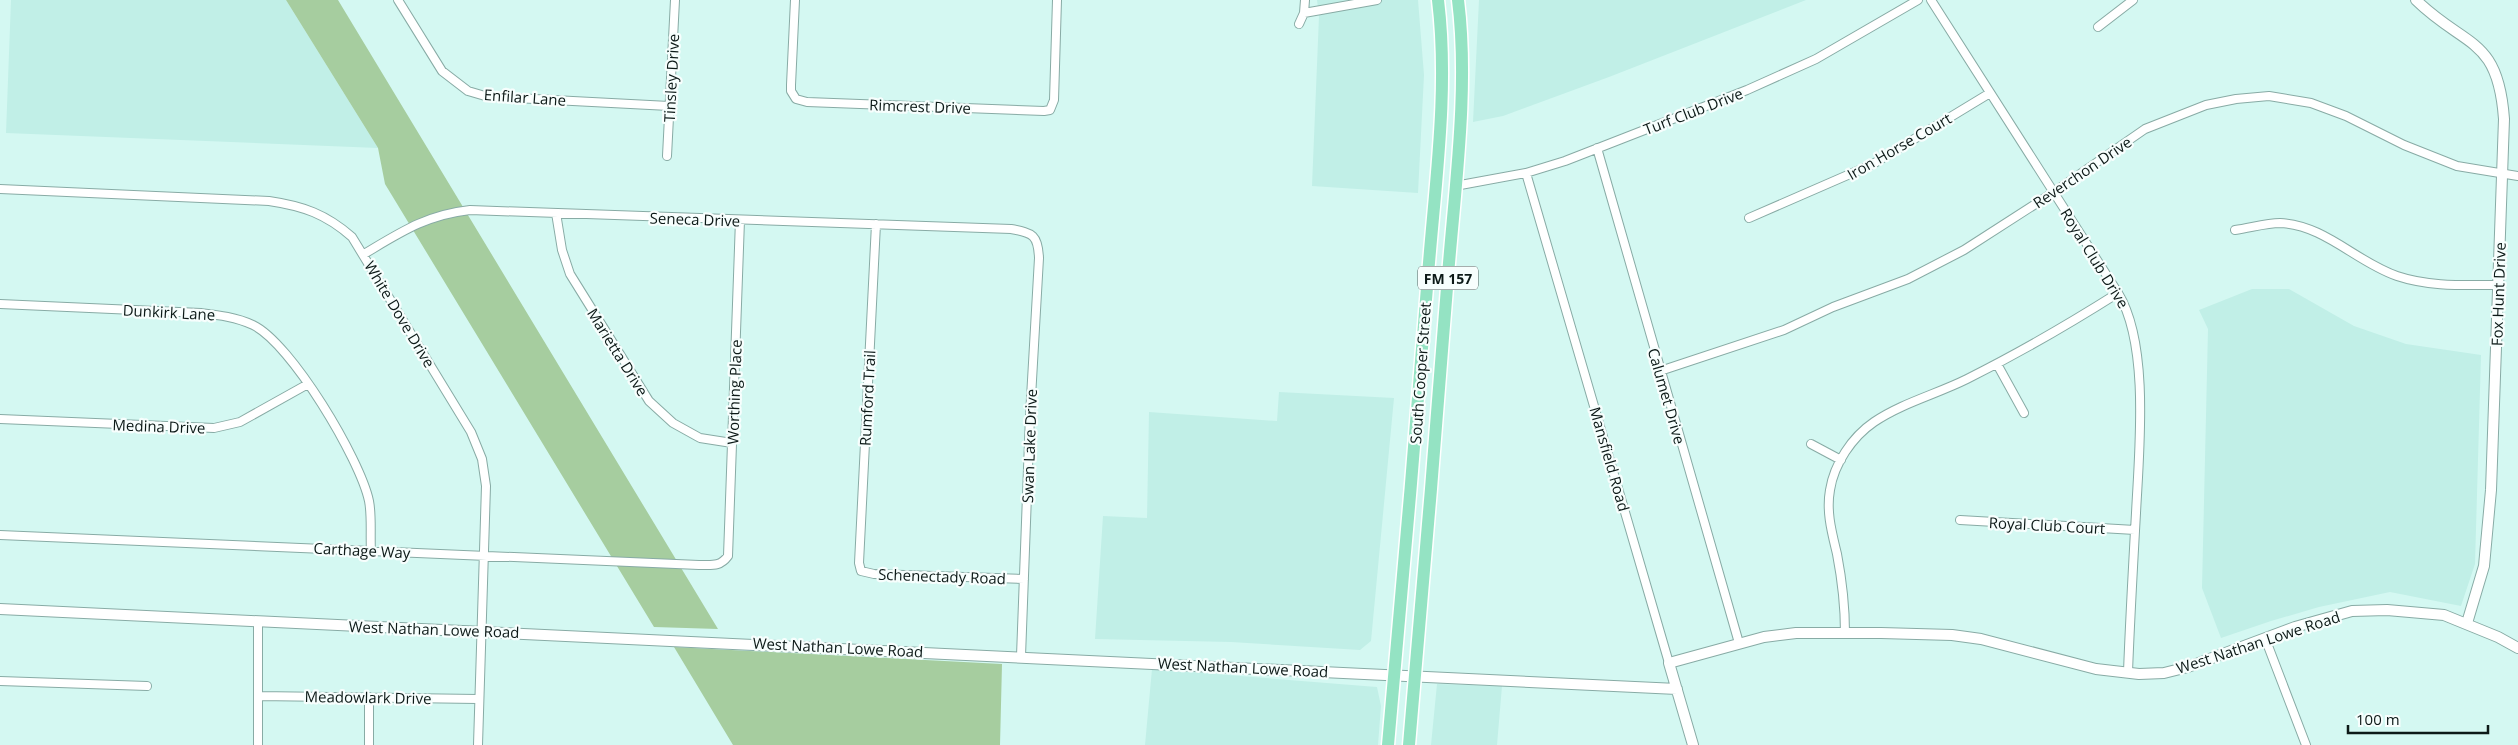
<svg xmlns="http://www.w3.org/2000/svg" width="2518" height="745" font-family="'Open Sans',sans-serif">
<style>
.built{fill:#c1efe7}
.green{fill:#a6cd9f}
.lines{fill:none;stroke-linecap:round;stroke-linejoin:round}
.minor-casing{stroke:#88aba5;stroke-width:10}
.tertiary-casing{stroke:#88aba5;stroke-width:12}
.primary-casing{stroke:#fff;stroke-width:15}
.minor{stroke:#fff;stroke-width:8}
.tertiary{stroke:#fff;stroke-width:10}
.primary{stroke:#94e3c3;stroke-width:12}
.labels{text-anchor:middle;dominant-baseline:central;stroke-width:4.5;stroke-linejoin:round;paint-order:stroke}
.shield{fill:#f7fefd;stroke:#525e5c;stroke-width:1}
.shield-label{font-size:14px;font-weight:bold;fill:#0c1917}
.street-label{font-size:15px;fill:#0c1917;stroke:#f7fefd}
</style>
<rect width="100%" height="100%" fill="#d4f8f2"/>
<path class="built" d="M11,0H286L378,148L6,133Z
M1317,0H1418L1424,75L1418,193L1312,186L1319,16Z
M1479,0H1806L1609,77L1503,116L1473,122Z
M2252,289H2289L2354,326L2406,344L2481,355L2475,564L2461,606L2390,592L2319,607L2271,621L2221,638L2202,588L2208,329L2199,310Z
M1279,392L1394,398L1371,641L1360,650L1231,642L1095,639L1103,516L1147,518L1149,412L1277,421Z
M1152,669L1377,687L1381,706L1378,745H1145Z
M1437,684L1502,686L1497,745H1431Z"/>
<path class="green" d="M286,0H338L718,629L654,627L385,184L378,148Z
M674,647L1002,664L1000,745H733Z"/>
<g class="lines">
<g class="minor-casing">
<path id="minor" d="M398,0L442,71L468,91L485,96L515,98L669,106
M795,0L791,85V91L796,99L807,102L1044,111L1050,110L1054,100L1057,0
M1931,0L2118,293C2150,345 2139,452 2136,513C2133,566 2130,619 2128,672
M1304,13L1377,0
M1299,24L1304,13L1305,0
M2098,27L2133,0
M1597,148L1739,643
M667,156L675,0
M1526,173L1669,663
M1455,186L1526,173L1565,161L1747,90L1816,59L1918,0
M0,189L269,201C303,206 326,214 352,237L471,432L482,459L486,486L478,745
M556,213L562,250L570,274L649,401L673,423L700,438L732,443
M1749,218L1873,164L1990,93
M876,224L859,563L861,571L874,574L1024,579
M2235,230C2250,228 2266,223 2280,223C2325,225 2356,262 2397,276C2430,287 2464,285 2499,285
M364,254C401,232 426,215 470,210L1011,229C1033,233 1038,235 1039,258L1030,415L1021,656
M0,304L201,313C218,315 236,317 253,325C291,343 360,459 369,501C372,516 370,535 371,551
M1997,364L2024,413
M1660,371L1784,330L1833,307L1908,279L1964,250L2054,192L2145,129L2206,105L2236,99L2269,96L2311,103L2346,116L2404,145L2457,166L2518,176
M0,419L214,428L240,422L308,384
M1811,444L1841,460
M1960,520L2135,530
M0,535L699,565C712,565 720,567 728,556L740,220
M258,621V745
M1845,633C1845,606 1842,580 1837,554C1832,533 1826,512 1830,490C1834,464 1852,437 1874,422C1902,403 1937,394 1967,379C2019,353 2069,324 2118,293
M2265,638L2306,745
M0,681L147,686
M258,696L478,699
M369,697V745"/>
</g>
<g class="tertiary-casing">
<path id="tertiary" d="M2416,0C2465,48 2498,36 2504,119L2491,490L2484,566L2467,623
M0,609L1677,689
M1693,745L1669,663L1764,637L1796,633H1881L1952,635L1981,639L2096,669L2139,674L2164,673L2188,667L2295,627L2352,611L2387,610L2444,615L2498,637L2518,648"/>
</g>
<g class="primary-casing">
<path id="primary" d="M1388,745C1402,588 1416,432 1428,275C1435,184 1449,90 1438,0
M1409,745C1423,588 1436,432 1448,275C1455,187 1469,87 1458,0"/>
</g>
<use href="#minor" class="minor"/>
<use href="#tertiary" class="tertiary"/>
<use href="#primary" class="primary"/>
</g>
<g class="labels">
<rect class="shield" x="1418" y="266.5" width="60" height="23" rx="4"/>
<g class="shield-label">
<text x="1448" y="278">FM 157</text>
</g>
<g class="street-label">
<text transform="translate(671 78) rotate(-87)">Tinsley Drive</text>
<text transform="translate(525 97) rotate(4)">Enfilar Lane</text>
<text transform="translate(920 106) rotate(2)">Rimcrest Drive</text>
<text transform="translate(1693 111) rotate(-21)">Turf Club Drive</text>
<text transform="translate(1899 146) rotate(-30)">Iron Horse Court</text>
<text transform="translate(2082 172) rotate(-34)">Reverchon Drive</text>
<text transform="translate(695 219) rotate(2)">Seneca Drive</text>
<text transform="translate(2095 258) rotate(58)">Royal Club Drive</text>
<text transform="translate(2498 294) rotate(-88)">Fox Hunt Drive</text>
<text transform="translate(169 312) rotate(3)">Dunkirk Lane</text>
<text transform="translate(400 314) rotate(59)">White Dove Drive</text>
<text transform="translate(618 352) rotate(58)">Marietta Drive</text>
<text transform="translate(1420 373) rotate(-86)">South Cooper Street</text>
<text transform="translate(734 392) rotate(-88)">Worthing Place</text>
<text transform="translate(1667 396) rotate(74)">Calumet Drive</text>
<text transform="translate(867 398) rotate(-87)">Rumford Trail</text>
<text transform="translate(159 426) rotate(2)">Medina Drive</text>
<text transform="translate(1029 446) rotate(-88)">Swan Lake Drive</text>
<text transform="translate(1610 459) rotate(74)">Mansfield Road</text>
<text transform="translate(2047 525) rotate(3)">Royal Club Court</text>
<text transform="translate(362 550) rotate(3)">Carthage Way</text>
<text transform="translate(942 576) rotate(2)">Schenectady Road</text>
<text transform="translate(434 629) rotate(2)">West Nathan Lowe Road</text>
<text transform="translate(2258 642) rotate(-18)">West Nathan Lowe Road</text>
<text transform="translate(838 647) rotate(3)">West Nathan Lowe Road</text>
<text transform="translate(1243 667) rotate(3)">West Nathan Lowe Road</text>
<text transform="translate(368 697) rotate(1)">Meadowlark Drive</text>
</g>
</g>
<path d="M2348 725v8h140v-8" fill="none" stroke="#0c1917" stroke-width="2.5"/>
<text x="2356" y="725" font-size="15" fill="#0c1917" stroke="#f7fefd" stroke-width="4" paint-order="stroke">100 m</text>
</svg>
